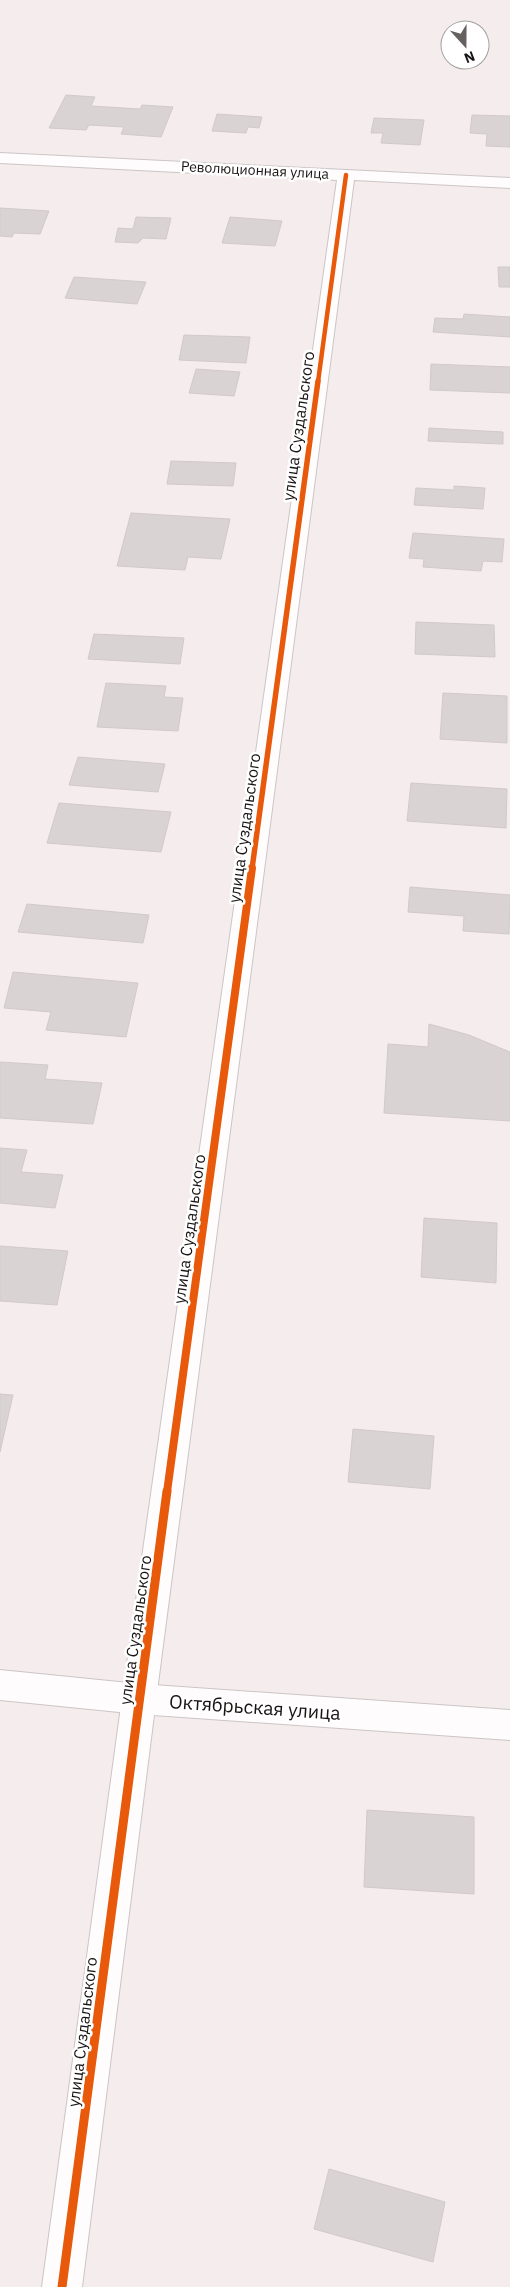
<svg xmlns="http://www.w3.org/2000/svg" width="510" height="2287" font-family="'IBM Plex Sans',sans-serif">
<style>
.building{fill:#dad3d4;stroke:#d1c9ca}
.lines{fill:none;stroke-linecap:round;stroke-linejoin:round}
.minor-casing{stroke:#ccc5c6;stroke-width:2}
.major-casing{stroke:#ccc5c6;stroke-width:2}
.minor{fill:#fefcfc;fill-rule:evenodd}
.major{fill:#fefcfc;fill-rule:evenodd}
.cycleway-far3-casing{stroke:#fff;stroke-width:6}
.cycleway-far2-casing{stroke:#fff;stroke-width:8}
.cycleway-far1-casing{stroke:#fff;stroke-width:11}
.cycleway-casing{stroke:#fff;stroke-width:12}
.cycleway-far3{stroke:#e8590c;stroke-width:4.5}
.cycleway-far2{stroke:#e8590c;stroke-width:5.5}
.cycleway-far1{stroke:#e8590c;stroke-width:8}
.cycleway{stroke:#e8590c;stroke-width:9}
.labels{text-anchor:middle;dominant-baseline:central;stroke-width:5;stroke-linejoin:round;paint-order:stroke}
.far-street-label{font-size:14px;fill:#191414;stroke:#fff}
.street-label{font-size:16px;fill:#191414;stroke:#fff}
.near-street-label{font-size:19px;fill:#191414;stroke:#fff}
</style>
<rect width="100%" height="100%" fill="#f5eced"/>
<path class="building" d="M66,95L95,97L91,106L140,109L142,105L173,107L161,137L121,134L124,127L89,125L86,130L49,128Z
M217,114L262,117L259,128L248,127L246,133L212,131Z
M472,115L510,116V147L486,146L487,134L470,133Z
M374,118L424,120L420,145L381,143L383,133H371Z
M0,208L49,211L40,234L14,233L12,237L0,236Z
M136,217L171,218L166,239L143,238L138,243L115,242L118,228L133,229Z
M230,217L282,221L275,246L222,243Z
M498,267H510V287H499Z
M74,277L146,282L137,304L65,298Z
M464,314L510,317V337L433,332L435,318L463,319Z
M184,335L250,337L246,363L179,360Z
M431,364L510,367V393L430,390Z
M196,369L240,372L234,396L189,393Z
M429,428L503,432V444L428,441Z
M171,461L236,463L233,486L167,484Z
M454,486L485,488L483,509L414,505L416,488L454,490Z
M131,513L230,519L221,559L188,557L185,570L117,566Z
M413,533L504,539L502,562L483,561L481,571L423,567L424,559L409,558Z
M416,622L494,625L495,657L415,654Z
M94,634L184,638L180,664L88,659Z
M106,683L166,686L164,697L183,698L178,731L97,727Z
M443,693L507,696V743L440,739Z
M78,757L165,764L158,792L69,785Z
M411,783L507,789L506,828L407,821Z
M59,803L171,812L161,852L47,843Z
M410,887L510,895L509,934L463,931L464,916L408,912Z
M27,904L149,915L143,943L18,932Z
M13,972L138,983L126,1037L46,1030L51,1012L4,1008Z
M429,1024L469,1035L510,1052V1121L384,1113L388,1044L428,1047Z
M0,1062L48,1065L45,1079L102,1083L93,1124L0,1118Z
M0,1148L27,1150L21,1172L63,1175L55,1208L0,1203Z
M424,1218L497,1223L496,1283L421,1277Z
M0,1246L68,1251L57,1305L0,1301Z
M0,1394L13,1395L0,1452Z
M353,1429L434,1436L430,1489L348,1482Z
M367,1810L474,1817V1894L364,1887Z
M329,2169L445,2202L433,2262L314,2229Z"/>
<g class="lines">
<g class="minor-casing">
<path id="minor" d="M0,153L510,178V188L354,180L156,1699L82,2287H42L122,1699L337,180L0,163Z"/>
</g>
<g class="major-casing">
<path id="major" d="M0,1670L139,1684L510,1710V1740L139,1714L0,1700Z"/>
</g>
<use href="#minor" class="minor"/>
<use href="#major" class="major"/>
<g class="cycleway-far3-casing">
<path id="cycleway-far3" d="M318,382L346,175"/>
</g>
<g class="cycleway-far2-casing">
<path id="cycleway-far2" d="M252,869L318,381"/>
</g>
<g class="cycleway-far1-casing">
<path id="cycleway-far1" d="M167,1492L252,868"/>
</g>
<g class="cycleway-casing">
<path id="cycleway" d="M62,2287L167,1491"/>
</g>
<use href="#cycleway-far3" class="cycleway-far3"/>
<use href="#cycleway-far2" class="cycleway-far2"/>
<use href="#cycleway-far1" class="cycleway-far1"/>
<use href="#cycleway" class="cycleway"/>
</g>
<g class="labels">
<g class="far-street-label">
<text transform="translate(255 170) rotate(3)">Революционная улица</text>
</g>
<g class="street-label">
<text transform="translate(298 426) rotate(-82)">улица Суздальского</text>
<text transform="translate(244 828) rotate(-82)">улица Суздальского</text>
<text transform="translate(189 1229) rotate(-82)">улица Суздальского</text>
<text transform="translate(135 1630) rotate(-82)">улица Суздальского</text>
<text transform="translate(82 2032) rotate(-83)">улица Суздальского</text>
</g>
<g class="near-street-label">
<text transform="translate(255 1707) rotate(4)">Октябрьская улица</text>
</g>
</g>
<g transform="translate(465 45) rotate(159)"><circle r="24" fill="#ffffff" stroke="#a3a1a1"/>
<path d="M0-4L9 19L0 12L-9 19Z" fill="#666060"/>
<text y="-8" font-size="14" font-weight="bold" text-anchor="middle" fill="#191414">N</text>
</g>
</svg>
